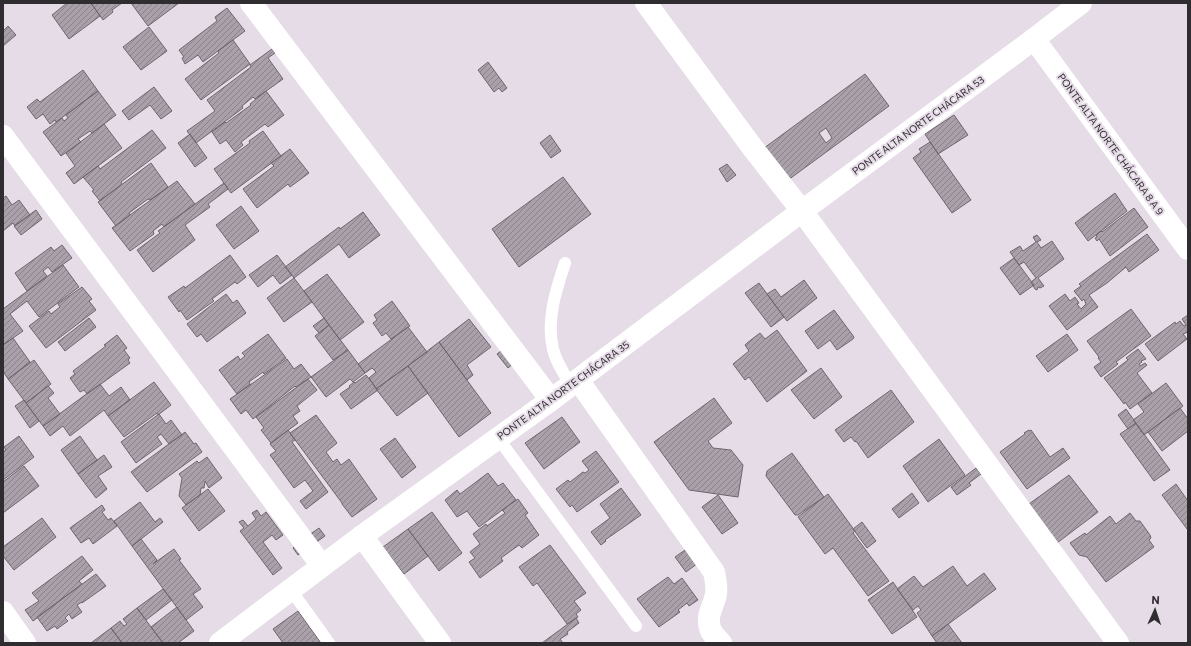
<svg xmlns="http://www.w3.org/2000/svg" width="1191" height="646" font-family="Commissioner,sans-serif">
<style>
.building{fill:url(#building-hatch);stroke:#6e666f;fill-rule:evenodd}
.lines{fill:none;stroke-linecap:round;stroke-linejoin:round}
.lane{stroke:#fff;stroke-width:12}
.street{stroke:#fff;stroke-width:22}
.secondary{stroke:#fff;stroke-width:22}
.labels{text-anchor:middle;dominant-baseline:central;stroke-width:4;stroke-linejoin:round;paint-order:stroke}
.street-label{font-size:10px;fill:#302d31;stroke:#e6dce7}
</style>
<defs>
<pattern id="building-hatch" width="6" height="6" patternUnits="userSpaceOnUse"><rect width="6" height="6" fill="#a9a0aa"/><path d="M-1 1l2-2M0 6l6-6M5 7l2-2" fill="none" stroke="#8a838b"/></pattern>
</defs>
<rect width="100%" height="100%" fill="#e6dce7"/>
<path class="building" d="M67,3H91L100,16L69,39L52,15Z
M91,3H122L112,10L113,12L103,20Z
M131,3H179L148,26Z
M227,8L245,31L203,62L198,55L185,64L182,58L184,57L179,50L217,21L215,17Z
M8,26L16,35L3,46V31Z
M149,27L167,51L141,70L123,47Z
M233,40L250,64L201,100L185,79L219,53L218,51Z
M272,49L275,53L268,58L283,79L255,99L253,97L242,106L243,108L196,143L187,131L215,111L207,100L251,67L250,65Z
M488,62L507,88L502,92L499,88L494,92L478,70Z
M83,70L98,91L56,122L55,120L50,124L43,114L36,119L27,107L37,99L40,102Z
M865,74L889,106L784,183L760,151ZM826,128L832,138L826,143L819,133Z
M154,87L172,111L161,119L150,105L129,120L122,111Z
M98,91L116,115L92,133L90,131L78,139L81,142L61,156L43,132L62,118L64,121L68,118L66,115Z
M266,91L284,115L268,127L265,124L241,142L243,145L235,152L226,140L220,144L212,132L225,122L226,123L251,105L250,104Z
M954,115L968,135L938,154L925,134Z
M104,124L122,148L74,184L66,173L75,166L66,153Z
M152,130L166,148L121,182L122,184L100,201L92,191L94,190L83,177L98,166L100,169Z
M263,131L281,156L231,193L214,169L250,143L249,141Z
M190,134L207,158L195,167L178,143Z
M550,135L561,151L551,158L540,143Z
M930,142L971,200L952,213L913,158L921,152L919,149Z
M290,149L309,173L290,187L288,184L257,208L243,189L274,166L271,163Z
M151,163L168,187L150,200L148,199L129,213L130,215L116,226L98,202Z
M727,164L736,175L727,182L719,169Z
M563,177L591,214L519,267L492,229Z
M177,181L195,204L164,227L162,224L153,231L154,234L130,251L112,228Z
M224,183L228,189L208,204L210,207L185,225L195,240L153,272L137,250L160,233L158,231Z
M1115,193L1127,211L1088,241L1075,223Z
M6,196L12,205L19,200L30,215L15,226L13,223L3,231V198Z
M241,206L259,231L234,249L216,225Z
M1134,208L1148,227L1110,256L1099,239L1097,241L1095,238L1097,237L1096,235L1101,231L1102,232Z
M36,210L42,219L21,235L14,226Z
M363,212L380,235L349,258L339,244L294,278L285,267L339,227L340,229Z
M1147,234L1159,250L1129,272L1126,267L1107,283L1089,295L1098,307L1067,330L1049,306L1065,294L1070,301L1075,297L1079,303L1077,304L1081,309L1086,304L1084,299L1082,301L1074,291L1081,286L1079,284Z
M1037,235L1041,240L1037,242L1041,248L1052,241L1064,259L1038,278L1044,286L1040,288L1038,287L1037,290L1035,289L1031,282L1036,278L1024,262L1019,265L1010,252L1020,246L1023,251L1036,242L1033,237Z
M62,245L72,258L52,272L48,267L43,271L47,276L27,291L15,273L51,247L54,251Z
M230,255L246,277L237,284L235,282L212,299L214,301L187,320L180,310L179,312L168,297L184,286L185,288Z
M277,255L292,275L280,284L273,275L258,287L249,275Z
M1014,258L1034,285L1020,295L1000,268Z
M63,265L79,287L39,317L27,301L10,314L23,331L3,345V309Z
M327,274L364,322L340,340L304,291Z
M294,278L312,302L284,322L267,298Z
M804,280L817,298L787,321L767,294L775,289L781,297Z
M759,283L784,317L771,327L745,293Z
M82,287L92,299L89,301L96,310L46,348L29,326L49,311L51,314L60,307L58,304Z
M226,294L233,303L237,300L246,313L207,342L201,334L197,337L187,324Z
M392,301L410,326L391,339L386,333L382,336L373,323L377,320L374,315Z
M1131,309L1151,336L1116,362L1118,364L1101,377L1094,367L1101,362L1098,358L1099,357L1087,341Z
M834,310L854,337L853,339L837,350L830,340L818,349L805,331Z
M1188,315V332L1183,334L1187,339L1158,361L1145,344L1175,322L1176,324L1180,321L1184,326L1186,325L1182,319Z
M89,318L96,327L65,351L58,342Z
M324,318L329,325L319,333L313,326Z
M469,319L491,347L467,365L473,375L467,380L439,342Z
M329,325L348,350L333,360L315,336Z
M408,327L427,352L376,389L369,378L376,372L372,368L365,373L358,364Z
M777,330L807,371L767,402L749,377L745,380L733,364L749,351L745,345L747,343L760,333L765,339Z
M268,334L286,358L264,374L263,372L249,382L250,384L237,394L219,370L238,356L240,360L245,356L242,353Z
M1067,334L1078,350L1048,372L1036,356Z
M117,335L127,348L124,350L130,358L128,360L130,363L87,394L84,390L80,392L70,378L75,374L73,371L106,346L104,345Z
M13,338L30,362L8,379L3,371V345Z
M439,342L491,413L459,437L408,366Z
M504,349L514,363L508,368L497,354Z
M1138,349L1146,359L1141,361L1142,362L1139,364L1140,366L1145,363L1147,365L1137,373L1152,393L1130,409L1125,402L1124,404L1104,378L1128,360L1126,358Z
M348,350L365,373L353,382L350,379L326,397L311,377Z
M287,359L294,369L301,364L311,377L296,387L295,386L253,419L246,410L241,414L230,399Z
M34,360L51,384L26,403L8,379Z
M408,366L428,393L397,416L376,389Z
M821,368L842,397L814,419L791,390Z
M366,375L378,390L351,409L340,394L350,387L349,386L354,382L355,383Z
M308,379L317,390L297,406L300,411L293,416L298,423L271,443L261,430L264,428L256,417Z
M154,382L171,405L158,415L157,413L124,437L108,416Z
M1166,383L1183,406L1144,435L1133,420L1144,412L1138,404Z
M100,384L109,396L121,387L130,400L108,416L104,410L70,436L63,426L50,436L43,426Z
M48,386L54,393L48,398L60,414L43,426L26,403Z
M891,390L914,422L868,458L856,441L855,442L851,437L844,442L835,430Z
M714,398L732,423L708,441L713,448L731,450L743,465L738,497L689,490L654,442Z
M24,400L39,421L30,428L15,406Z
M1180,408L1188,419V431L1162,451L1148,432Z
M1126,409L1136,423L1128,429L1118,415Z
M159,414L166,424L171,420L182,435L169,444L161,434L157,437L162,444L136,463L121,442Z
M316,415L337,443L326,452L333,462L337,459L341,465L349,459L377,499L352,517L342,504V503L290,433Z
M562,417L580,442L544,469L525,443Z
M1136,423L1170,470L1154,481L1120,434Z
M288,430L295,440L292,442L328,492L306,509L300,501L313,491L305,480L294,488L270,455L276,451L270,444Z
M1029,430V431L1031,430L1050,457L1063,448L1070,458L1027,489L1000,452L1025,434L1024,433Z
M185,432L194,444L196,443L202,452L147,492L131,472Z
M19,436L34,457L3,480V452L6,450L4,447Z
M80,436L97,460L78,474L61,450Z
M395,438L416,467L402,478L380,449Z
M939,439L965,475L928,502L903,466Z
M596,451L619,482L577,512L572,505L570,507L556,489L568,480L570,482L583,472L585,473L589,470L582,461Z
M792,453L824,497L798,515H795L766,476L767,471Z
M104,455L112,467L98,476L107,489L96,498L78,474Z
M207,457L222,478L209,488L205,481L204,488H201L200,495L186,505L179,496L182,478L179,474L197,461L199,463Z
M24,466L39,486L3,513V482Z
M976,468L981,474L969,483L971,485L957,495L951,487Z
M488,473L498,486L503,483L516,500L479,527L467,511L457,517L445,500L457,490L460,494Z
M1069,475L1098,512L1057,543L1029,504Z
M1176,484L1188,501V528L1187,529L1162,495Z
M621,488L641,515L605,540L606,541L601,545L591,532L610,518L600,504Z
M208,489L225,511L199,531L182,508Z
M912,493L919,503L899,518L892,509Z
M828,494L855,531L853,533L889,581L868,596L833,548L825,554L798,517Z
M718,495L738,523L722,534L702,507Z
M518,499L528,513L525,515L539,535L522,548L519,545L512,550L501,558L503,561L480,578L469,562L475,558L470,552L480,544L473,534L486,524L487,526L505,513L502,510Z
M140,502L155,522L160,518L163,522L132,546L114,521Z
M102,505L105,510L102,512L108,520L111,518L117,526L93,544L89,538L81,543L70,528Z
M257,510L261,516L266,512L283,535L276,540L272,535L263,542L282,568L273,575L240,531L244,528L239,522L243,520L248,526L256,519L252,513Z
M432,512L462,553L439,571L408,529Z
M1130,513L1136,521H1140L1150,535L1151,538L1149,540L1154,547L1106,582L1087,557L1079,555L1070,543L1085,533L1086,535L1110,516L1116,524Z
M42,518L56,537L14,570L3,556V547Z
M862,522L876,541L867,548L853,529Z
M319,528L325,536L298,555L293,548L295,546V545Z
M408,529L428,556L404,574L383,547Z
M141,539L157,560L153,564L174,549L181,559L179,560L201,589L193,594L203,607L186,620L132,546Z
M550,545L586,593L574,601L581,610L576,614L578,617L567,624L537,583L533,586L519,567Z
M688,548L698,563L686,572L675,557Z
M82,556L93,570L79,581L82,584L33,621L25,610L39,601L32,593Z
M953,566L967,586L984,573L996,589L932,636L917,613L921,610L918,606L913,610L897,589L914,576L923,587Z
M96,574L106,586L82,603V602L77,605L82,612L72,619L69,614L65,618L68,621L57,629L55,626L47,631L37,617Z
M668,577L674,584L682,578L698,600L689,606L687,603L678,610L680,612L659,627L637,599Z
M893,582L917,617L892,634L868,600Z
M163,589L172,600L146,620L137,608Z
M177,607L194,631L178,643H163L151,627Z
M137,608L151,627L163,643H122L111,628L120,621L124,626L127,624L123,619Z
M298,611L321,643H283L273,629Z
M576,618L579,623L567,632L568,634L560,639L563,643H542Z
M948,624L962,643H937L932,636Z
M111,628L122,643H91Z"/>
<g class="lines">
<path class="lane" d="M565,263C556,290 546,320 553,349C556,362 564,374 571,385
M498,438L636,626
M291,590L329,643"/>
<path class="street" d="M251,3L551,400
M646,3L752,147L802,211L1118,643
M1034,39L1188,249
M3,136L322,566
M578,380L714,572C716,580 717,586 716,594C714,606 706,614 710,628C711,633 717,639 721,643
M362,536L440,643
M3,612L25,643"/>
<path class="secondary" d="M220,643L362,536L551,400L802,211L1034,39L1081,3"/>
</g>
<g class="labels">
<g class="street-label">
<text transform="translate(918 125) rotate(-36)">PONTE ALTA NORTE CHÁCARA 53</text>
<text transform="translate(1111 144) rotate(54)">PONTE ALTA NORTE CHÁCARA 8 A 9</text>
<text transform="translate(563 390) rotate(-36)">PONTE ALTA NORTE CHÁCARA 35</text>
</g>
</g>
<rect width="1191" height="646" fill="none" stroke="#302d31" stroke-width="8"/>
<g transform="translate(1155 610) rotate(3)" stroke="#e6dce7" stroke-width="3" paint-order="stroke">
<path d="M0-3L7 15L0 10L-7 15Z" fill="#302d31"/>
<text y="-6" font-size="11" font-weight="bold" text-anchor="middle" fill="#302d31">N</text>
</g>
</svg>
